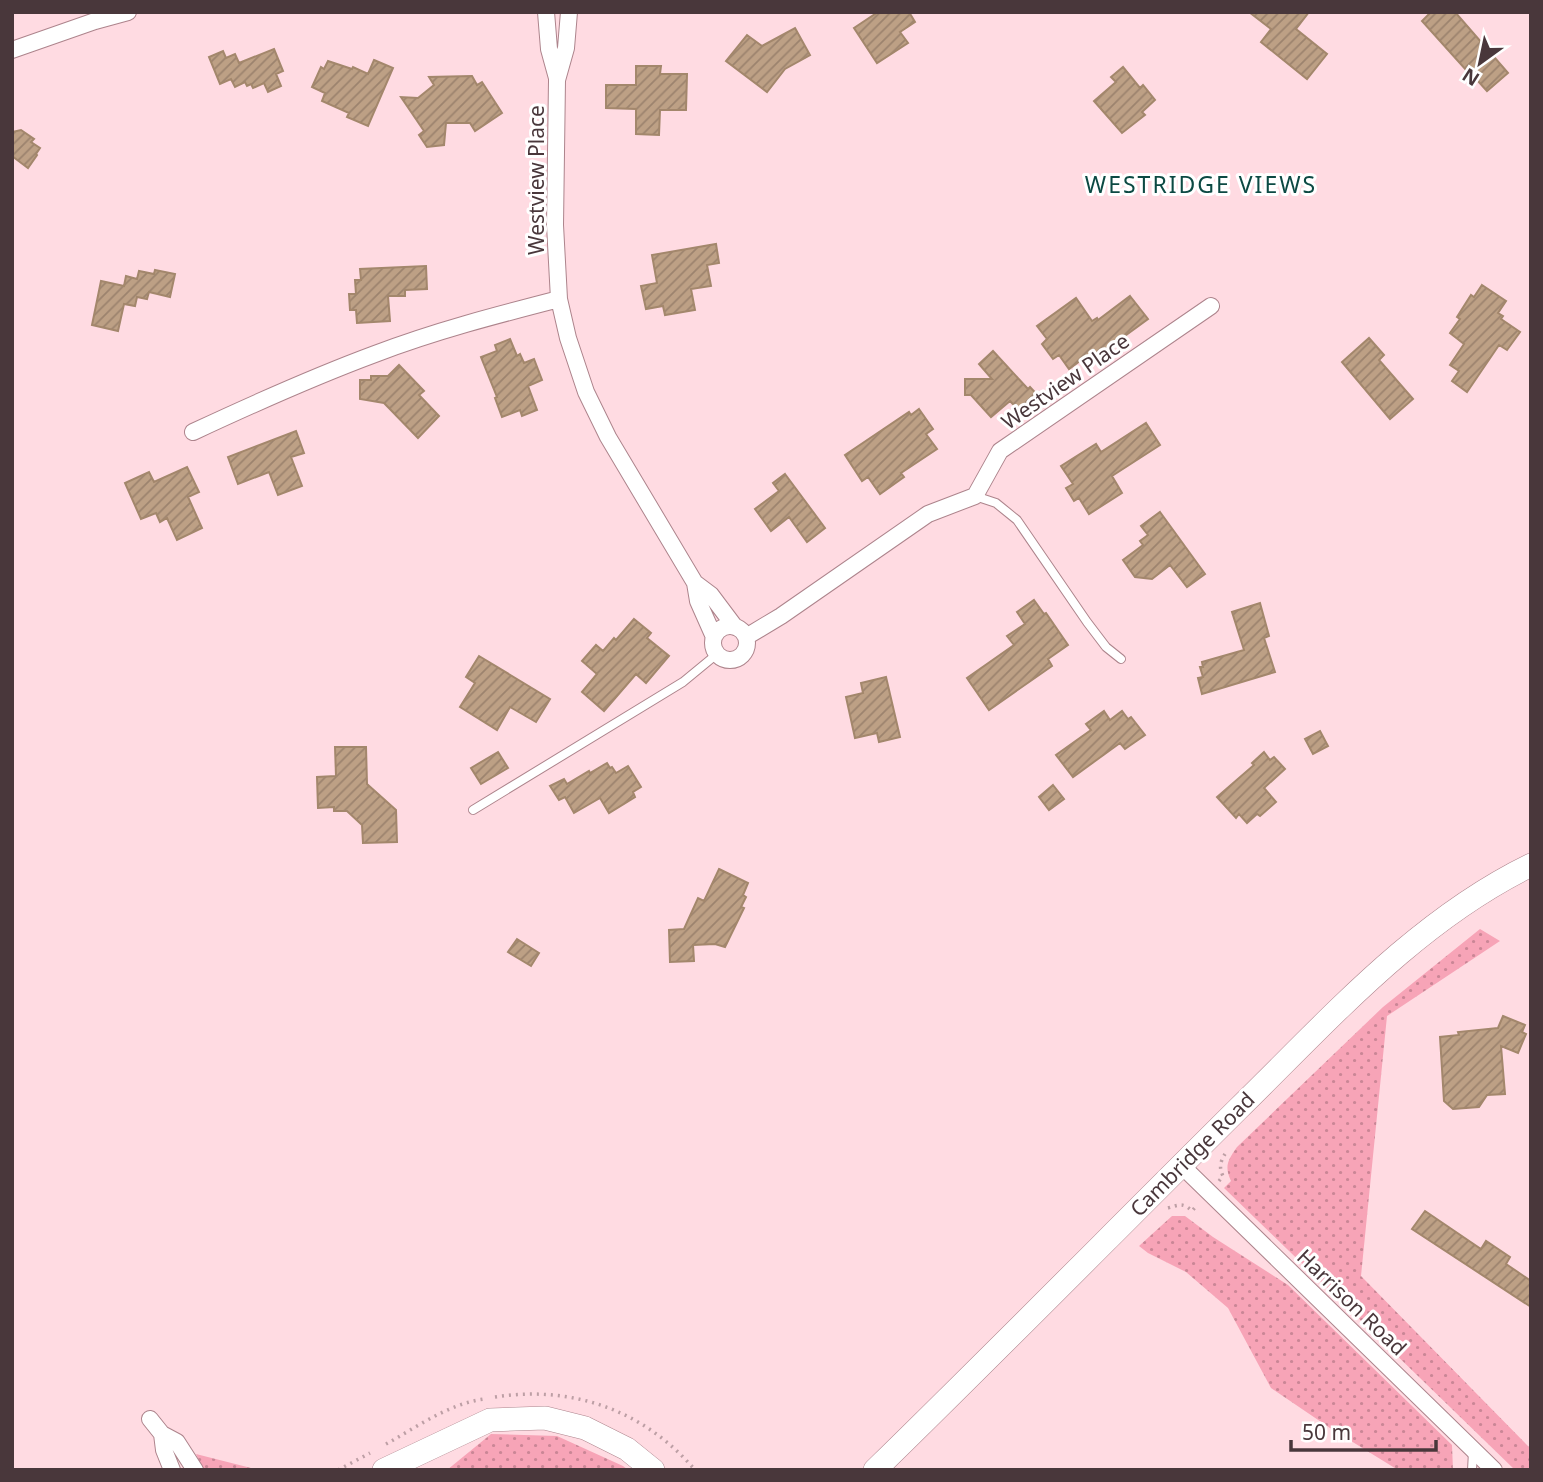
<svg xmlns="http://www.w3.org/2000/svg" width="1543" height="1482" font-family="'Noto Sans',sans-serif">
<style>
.grass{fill:url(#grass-dots)}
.building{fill:url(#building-hatch);stroke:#a3876c;stroke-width:2}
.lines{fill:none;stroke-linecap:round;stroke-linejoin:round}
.service-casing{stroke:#ad848c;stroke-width:10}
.minor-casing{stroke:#ad848c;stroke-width:18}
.secondary-casing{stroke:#ad848c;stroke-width:24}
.path{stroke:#bd9fa5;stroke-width:3.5;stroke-dasharray:2 5;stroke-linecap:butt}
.service{stroke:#fff;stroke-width:8}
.minor{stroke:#fff;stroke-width:16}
.secondary{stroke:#fff;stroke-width:23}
.labels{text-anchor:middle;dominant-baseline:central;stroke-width:6;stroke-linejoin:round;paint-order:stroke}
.street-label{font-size:21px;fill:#49373b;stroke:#fff}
.neighbourhood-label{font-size:23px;letter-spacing:2px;fill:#0c4943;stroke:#fff}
</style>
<defs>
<pattern id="grass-dots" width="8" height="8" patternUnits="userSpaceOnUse" patternTransform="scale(1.75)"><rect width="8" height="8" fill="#f7a4b7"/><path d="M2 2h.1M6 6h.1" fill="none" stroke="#ca8696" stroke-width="1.8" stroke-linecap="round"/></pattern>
<pattern id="building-hatch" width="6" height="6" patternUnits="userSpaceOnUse" patternTransform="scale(1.75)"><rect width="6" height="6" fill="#bda085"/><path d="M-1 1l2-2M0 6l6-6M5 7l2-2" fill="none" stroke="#9c836e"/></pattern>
</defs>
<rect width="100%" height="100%" fill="#ffdbe2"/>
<path class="grass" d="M1480,929L1500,941L1387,1016L1361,1276L1531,1449V1470H1515L1224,1188L1231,1181C1224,1166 1228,1160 1237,1147L1383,1007Z
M1172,1216H1185L1213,1237L1288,1285L1452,1445L1453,1470H1398L1330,1428L1271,1388L1228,1308L1186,1272L1148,1253L1139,1246Z
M491,1434L557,1436L623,1466L628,1470H447Z
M196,1454L259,1470H203Z"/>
<path class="building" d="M878,12H909L915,22L900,32L908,43L877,63L854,28Z
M1249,12H1309L1296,29L1327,54L1307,79L1261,42L1271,29Z
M1431,12H1455L1508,73L1487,91L1468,70L1467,71L1422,21Z
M795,28L810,55L785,69L767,92L726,61L747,35L762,46Z
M274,49L283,71L276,74L281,86L268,92L264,83L253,88L251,84L247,86L245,82L235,87L231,79L220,84L209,57L223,51L226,58L235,54L239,63Z
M374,60L393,68L368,126L347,117L349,113L322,101L325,93L312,87L321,67L324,69L328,61L352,69L353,67L368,74Z
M636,66H661L660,74H687L686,110H660L659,135L636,134V109L606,108V85H636Z
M1123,67L1140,88L1143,85L1155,100L1142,112L1145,115L1122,133L1094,101L1116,82L1111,77Z
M472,76L477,85L482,82L502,113L475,131L470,123H446L444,145L427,147L419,135L424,131L401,97L418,98L434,85L429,77Z
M21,130L34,139L31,142L40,148L36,154L37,155L28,168L12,156V132Z
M716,244L719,263L707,265L711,286L691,289L695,310L665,315L663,306L646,309L641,286L657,283L652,255Z
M426,266L427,289L405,290V296H388L390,321L357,323L356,310H350L349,294H356L355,280H361L360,269Z
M155,270L175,274L170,297L149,292L147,299L137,297L135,306L124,304L118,331L92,325L101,281L124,286L126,276L137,279L139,271L154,274Z
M1482,285L1506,301L1498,313L1503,316L1501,319L1520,332L1507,350L1499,345L1467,392L1452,381L1459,371L1450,365L1464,344L1450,333L1460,319L1457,317L1471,295L1474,297Z
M1130,296L1148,319L1092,360L1088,355L1069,369L1059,355L1053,359L1042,344L1047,339L1037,326L1076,298L1092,321L1097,318L1098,320Z
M1369,338L1384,355L1379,360L1413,399L1390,419L1342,362Z
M510,339L517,356L520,354L524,363L534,359L542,380L528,386L537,410L522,416L520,410L502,417L495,398L497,397L481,357L497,351L495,345Z
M993,351L1028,389L1030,387L1043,401L1025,417L1010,401L991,417L971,395H965V379H992L979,364Z
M399,365L424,391L419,395L439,416L418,438L384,403L360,399V380H371V376H388Z
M919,409L933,429L926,434L937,449L901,473L904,477L880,494L868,477L862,481L845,455L909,412L911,415Z
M1146,423L1160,445L1112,476L1122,493L1089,514L1079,498L1074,501L1066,488L1073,484L1061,466L1096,444L1101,452Z
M296,431L304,453L291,457L302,486L278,495L269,472L238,484L228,457Z
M187,467L199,492L188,497L202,528L177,540L167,518L160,522L156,513L141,519L125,483L149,472L154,482Z
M785,474L825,528L807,542L789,517L771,531L755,509L779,491L773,483Z
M1160,512L1205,574L1187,587L1170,565L1152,579L1135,577L1123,560L1143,545L1140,541L1148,535L1141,526Z
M1034,600L1044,614L1046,613L1068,645L1048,659L1052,666L989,710L967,678L1014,645L1007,636L1025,624L1017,612Z
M1260,603L1269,636L1264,638L1275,672L1202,694L1198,678L1203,677L1200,667H1203L1202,662L1244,650L1232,612Z
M634,619L651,633L647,638L669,656L646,683L636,674L604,711L582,692L597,674L582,661L596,645L603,651L614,638L616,640Z
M479,656L550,699L536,722L510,707L497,730L460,707L475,683L466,677Z
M886,677L900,737L879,742L877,733L855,738L846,697L863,693L861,683Z
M1104,711L1110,720L1122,711L1128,719L1131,717L1145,735L1125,749L1120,743L1073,777L1056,755L1091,730L1086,724Z
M1320,731L1328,746L1313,754L1305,739Z
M335,747H366L367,784L396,810L397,842L363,843L362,825L347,811H334V807L318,808L317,777L336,776Z
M498,752L508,768L481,784L471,768Z
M1264,752L1270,760L1274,757L1285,769L1264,788L1276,802L1260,816L1257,814L1247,823L1239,814L1236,818L1217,797L1254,765L1252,763Z
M607,763L610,768L612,767L616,773L628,766L641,787L633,792L635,797L609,813L600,798L574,813L565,797L559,800L550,786L564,779L567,784L589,771L590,773Z
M1053,785L1064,799L1049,810L1039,797Z
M719,869L748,883L743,895L746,897L741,907L744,908L725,947L715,944L693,945L694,961L670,962L669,930L684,929L698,898L704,901Z
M517,939L539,953L531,966L508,952Z
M1503,1016L1525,1025L1522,1032L1526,1034L1518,1053L1501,1046L1505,1094L1487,1095L1479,1107L1453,1109L1444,1101L1440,1037L1459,1035L1458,1032L1498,1028Z
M1425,1211L1481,1249L1486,1241L1510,1257L1506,1264L1531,1281V1307L1412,1229Z"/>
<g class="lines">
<g class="service-casing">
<path id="service" d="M975,496L996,503L1017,520L1087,622L1106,647L1121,659
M473,810L683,682L717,654
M1472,1470L1473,1452"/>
</g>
<g class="minor-casing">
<path id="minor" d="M546,12L549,49L557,78
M569,12L566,48L557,80L555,225L559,299L568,338L586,392L608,437L695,583L698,601L714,637
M12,50L95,21L128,12
M193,432C253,404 313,377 375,354C435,331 497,315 559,299
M695,583L711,595L735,627
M713 643a17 17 0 1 1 34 0a17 17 0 1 1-34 0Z
M746,637L781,616L928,514L975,496L1000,451L1211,306
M1181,1165L1494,1470
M150,1419L162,1434L177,1442L195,1470
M162,1434L164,1450L172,1470"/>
</g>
<g class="secondary-casing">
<path id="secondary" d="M384,1470L490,1420L545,1418L585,1428L627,1449L653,1470
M875,1470C998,1350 1118,1228 1239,1108C1329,1020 1416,921 1531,865"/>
</g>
<path class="path" d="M1219,1181L1223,1176C1219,1168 1220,1162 1225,1154
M1168,1208C1179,1205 1183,1202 1192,1211L1197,1205
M495,1397C572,1385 644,1410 695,1470
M386,1444C417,1427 448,1404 484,1399
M338,1470L370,1453"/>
<use href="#service" class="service"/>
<use href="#minor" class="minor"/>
<use href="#secondary" class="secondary"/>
</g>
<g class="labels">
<g class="street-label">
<text transform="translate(536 180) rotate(-90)">Westview Place</text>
<text transform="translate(1065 381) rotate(-35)">Westview Place</text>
<text transform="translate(1192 1154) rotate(-45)">Cambridge Road</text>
<text transform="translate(1352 1302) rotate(44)">Harrison Road</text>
</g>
<g class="neighbourhood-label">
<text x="1201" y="184">WESTRIDGE VIEWS</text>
</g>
</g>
<rect width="1543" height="1482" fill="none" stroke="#49373b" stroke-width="28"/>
<g transform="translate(1480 63) rotate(213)" stroke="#ffffff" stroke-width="5" paint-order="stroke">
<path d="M0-5L12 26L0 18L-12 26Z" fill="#49373b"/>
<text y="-10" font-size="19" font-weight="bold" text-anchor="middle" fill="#49373b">N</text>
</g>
<path d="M1291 1440v10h145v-10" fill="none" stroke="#49373b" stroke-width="3.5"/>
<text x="1302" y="1440" font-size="21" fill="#49373b" stroke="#ffffff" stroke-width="5" paint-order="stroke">50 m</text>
</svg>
